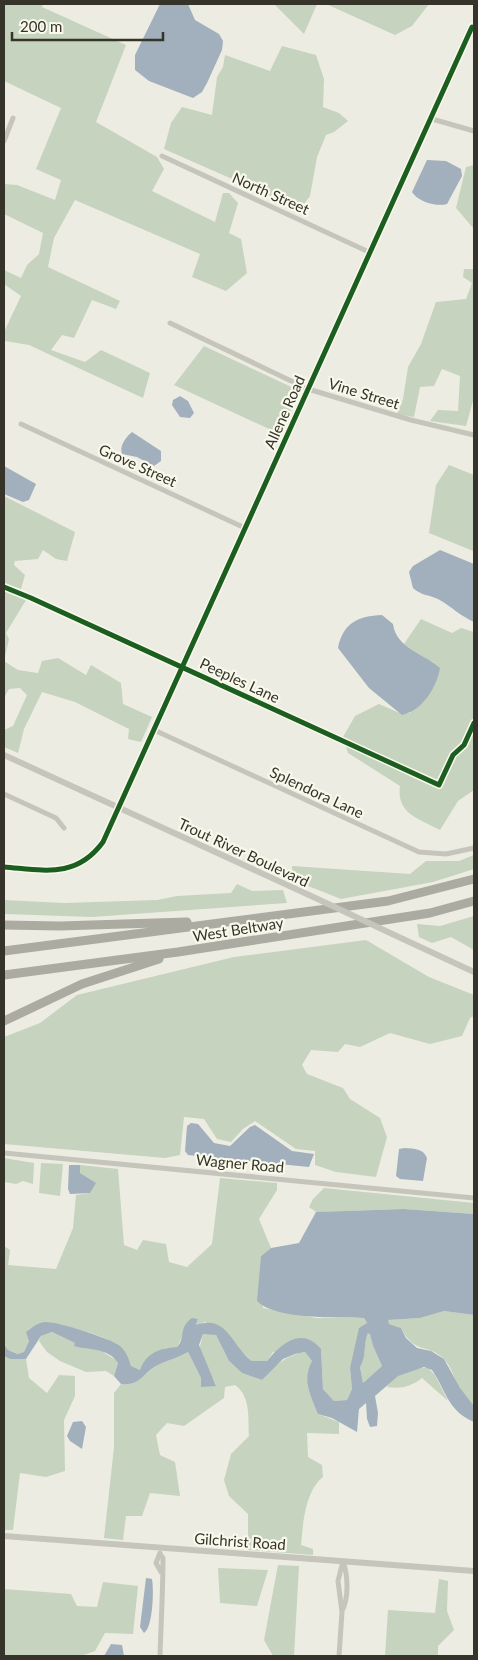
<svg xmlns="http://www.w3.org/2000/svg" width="478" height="1660" font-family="Lato,sans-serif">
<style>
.green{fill:#c6d3be}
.water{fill:#a1b0bc;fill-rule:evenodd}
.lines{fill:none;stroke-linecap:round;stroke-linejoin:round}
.minor{stroke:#c6c5bb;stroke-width:5}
.tertiary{stroke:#c6c5bb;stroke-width:6}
.motorway{stroke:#acaba2;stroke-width:9}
.tertiary-bridge{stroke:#c6c5bb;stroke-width:6}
.cycleway-casing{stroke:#f8f8eb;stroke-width:8}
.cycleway{stroke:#1b5e20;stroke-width:5}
.labels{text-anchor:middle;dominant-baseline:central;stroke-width:4.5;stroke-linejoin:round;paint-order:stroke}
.street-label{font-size:15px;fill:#36342a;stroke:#f8f8eb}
</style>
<rect width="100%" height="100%" fill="#edece3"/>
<path class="green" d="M4,4H43L42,7L126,45L96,122L157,157L164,169L152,191L215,222L223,193H229L238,203L229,233L241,239L247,273L226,291L192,277L200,254L75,200L54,238L48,267L120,301L116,309L92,300L74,338L62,335L51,350L85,362L101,350L150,373L143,398L29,345L5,341L4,343V332L21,296L4,284V270L21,278L27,265L39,254L43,233L4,214V184L17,185L55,200L61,180L36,169L61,108L4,81Z
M274,4H317L304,34Z
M326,4H429L412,26L395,35Z
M282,46L316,55L324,79L323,107L339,113L348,121L334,132L326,135L317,157L310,196L300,209L164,149L171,123L182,107L212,115L217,77L223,67L225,55L270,71Z
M474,165V229L456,208L466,167Z
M464,269H474V397L466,426L430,421L438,410L458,411L460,376L442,369L434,386L420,387L414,417L397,414L403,399L408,367L421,344L436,302L466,299L472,283L463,277Z
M204,346L300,391L280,434L174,385Z
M449,465L474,475L473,551L429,533L436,485Z
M4,496L75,532L67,561L56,559L43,550L38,559L15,561L14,565L25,575L21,589L4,583Z
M4,591L26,600L6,633L9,639L4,661L18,670L38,673L42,661L58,658L86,675L91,665L121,683L123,704L152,717L141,742L128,739L129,729L75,702L42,692L24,729L18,753L4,747V730L13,726L27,695L20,688L9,689L4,698Z
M421,619L452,633L461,628L474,632V790L458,801L440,830C420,819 396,814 400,786L348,753L343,737L355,716L379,704L402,714L410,713L434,663L422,658L404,644Z
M474,855V869L433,882L341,899L293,880L292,866L410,874L426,861H459Z
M237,884L252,891L283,890L287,903L92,917L4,914V900L64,903L157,900L177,896L231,893Z
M474,916V950L451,937L432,943L419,937L417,924L440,926Z
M366,940L429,977L474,995V1016L470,1018L462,1036L430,1044L390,1033L360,1047L345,1044L338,1052L311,1050L302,1065L307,1074L343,1088L350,1099L380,1118L387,1137L376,1177L336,1172L315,1165V1151L296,1149L255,1121L243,1129L231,1142L217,1139L204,1119L184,1117L180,1155L165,1158L4,1144V1037L40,1023L77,995L234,957Z
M4,1158L34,1163L33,1184L23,1181L16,1184L4,1182Z
M41,1163L63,1164L60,1196L39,1193Z
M80,1165L118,1169L124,1245L137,1250L143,1240L166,1244L169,1262L187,1267L212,1244L220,1178L277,1183V1190L259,1219L271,1248L261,1256L263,1308L316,1318H364L367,1323L350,1368L352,1389L347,1400L334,1401L323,1389L321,1349L273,1352L267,1361H252L235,1346L230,1336L205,1322L196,1326L198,1319L182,1337L177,1347L166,1348L140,1370L131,1366C121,1333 76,1330 47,1322L29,1341L24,1352L19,1354L8,1350L4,1344V1246L10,1250L8,1265L56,1269L73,1228L76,1195L90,1193L95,1183L80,1173Z
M324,1188L474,1203V1214L404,1209L316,1212L309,1207L313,1199Z
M444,1311L474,1315V1406C470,1400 463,1394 459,1387C454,1379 452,1367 444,1359C428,1343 415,1355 401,1328L389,1324L387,1320L420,1318Z
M52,1332L75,1343V1346L98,1349L116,1360L118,1363L114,1376L106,1371L86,1372L60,1361L47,1352L39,1341L41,1336Z
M210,1333L216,1335L229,1361L242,1373L262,1380C274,1366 286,1355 305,1352L312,1361L318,1414L339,1422V1434L307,1433L308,1457L322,1465L323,1477C305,1491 303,1524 301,1545L313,1549V1555L248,1550V1514L229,1496L224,1480L231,1454L249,1436C248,1419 251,1396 235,1385L225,1387L224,1398L184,1426L167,1423L156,1435L160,1455L175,1462L180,1496L150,1493L142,1516H126L123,1540L104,1538L114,1447V1393L121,1384C143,1386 142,1372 158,1365C168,1360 178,1358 188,1352L201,1378L216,1385L199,1350L203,1334Z
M368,1333H370L373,1346L382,1366L363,1383L360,1367C367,1357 363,1344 368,1333Z
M4,1356L10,1359H26L29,1378L47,1393L59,1375L75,1376V1396L64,1420L65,1471L46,1477L20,1473L13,1530H4Z
M428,1368L435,1375L448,1401L422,1378C411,1387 400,1389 387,1387C393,1374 414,1367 428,1368Z
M278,1565L299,1566L294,1656H273L264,1640Z
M218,1568L268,1570L257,1606L220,1603Z
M439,1579L448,1581L447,1611L454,1630L438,1646V1656H385L388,1610L435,1613Z
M103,1582L138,1586L133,1634L105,1633L95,1651L81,1656H4V1589L71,1594L77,1606L97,1607Z"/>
<path class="water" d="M160,4H188L195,20L219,34L223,41L222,50L207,83L202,92L193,98L149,81L135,70V55Z
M427,160L446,161L461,169L462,176L447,204C437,207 418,202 412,192Z
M180,396L188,401L194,413L190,418L180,417L172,405L173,400Z
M132,432L161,451V461L154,466L137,457L122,454C119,446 126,437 132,432Z
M4,466L36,484L29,500L23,502L4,494Z
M440,550L474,564V622C460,616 451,606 438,599C429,595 420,595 413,588L409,572L413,566Z
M382,615L393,624C396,648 424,654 440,668C437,687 422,711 402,715L369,688L338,648C343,623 358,616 382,615Z
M191,1123L198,1124L214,1143L230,1146L250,1127L255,1125L292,1151L314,1154L309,1167L188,1155L185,1151L187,1126Z
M405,1148C414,1149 423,1148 427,1158L423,1181L400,1179L396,1176L399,1149Z
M69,1165H80V1173L96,1183L90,1193L70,1194L68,1189Z
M404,1209L474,1214V1315L444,1311L420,1318L388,1320L389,1324L401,1328L406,1338L417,1348L431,1351L444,1359L460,1388L474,1406V1422C447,1410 447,1392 432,1370L424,1367L398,1376L375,1396L378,1413L377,1426L370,1427L367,1419L366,1403L359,1409L357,1432L332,1418L318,1414C310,1394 302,1380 312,1361L305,1352L295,1354L283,1359L262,1380L242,1373L229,1361L216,1335L203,1334L199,1345L216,1386L201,1387V1378L188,1352C178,1358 168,1360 158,1365C142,1372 143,1386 121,1384L114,1376L118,1363C108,1347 86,1350 74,1346L75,1343L52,1332L41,1336L26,1359H10L4,1356V1344L8,1350L18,1354L24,1352L29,1341L26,1332C32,1328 38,1322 46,1322C59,1322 110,1338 120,1346C126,1351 129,1359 131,1366L140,1370C146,1353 160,1348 177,1347C186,1338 178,1328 192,1318L198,1319L196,1325C228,1314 231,1346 252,1361H267C281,1343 302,1326 321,1349L323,1389L334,1401L347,1400L352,1389L350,1368L359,1328L367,1323L364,1318C338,1317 275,1320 257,1301L261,1256L271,1248L299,1243L316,1212ZM368,1333L370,1334L373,1346L382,1366L363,1383L360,1367C367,1357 363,1344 368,1333Z
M82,1421L86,1427L82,1449L70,1441L67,1436L73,1422Z
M146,1578L152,1579C154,1589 153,1628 144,1633L140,1627Z
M111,1644L122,1645L124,1656H104Z"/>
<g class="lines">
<path class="minor" d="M432,119L474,131
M4,141L13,118
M162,156L371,253
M170,323L308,389L411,420L474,435
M21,424L245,528
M4,587L31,598L439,785L453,755L464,745L474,723
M154,730L419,852L446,854L474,848
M4,794L56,818L64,828
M4,867C43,870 76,879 103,842L472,27
M4,1153L474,1198
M160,1553L156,1563L161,1572
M342,1611C349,1597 348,1576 343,1561
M160,1656C161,1623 163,1590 163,1558L160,1554
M339,1656L342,1612L338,1581L343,1561"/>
<path class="tertiary" d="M4,755L309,895
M403,939L474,972
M4,1536L474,1571"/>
<path class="motorway" d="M4,925L60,926L187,922
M4,951L388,901L474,879
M4,975L178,952L430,913L474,901
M4,1021L82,984L159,959"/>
<path class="tertiary-bridge" d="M309,895L403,939"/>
<g class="cycleway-casing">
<path id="cycleway" d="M4,587L31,598L439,785L453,755L464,745L474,723
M4,867C43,870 76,879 103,842L472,27"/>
</g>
<use href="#cycleway" class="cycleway"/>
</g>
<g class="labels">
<g class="street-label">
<text transform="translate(271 193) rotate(24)">North Street</text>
<text transform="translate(364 393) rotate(17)">Vine Street</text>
<text transform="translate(284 412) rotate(-66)">Allene Road</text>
<text transform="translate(138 465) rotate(24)">Grove Street</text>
<text transform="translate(240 680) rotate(25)">Peeples Lane</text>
<text transform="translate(317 792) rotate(25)">Splendora Lane</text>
<text transform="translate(244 852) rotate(25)">Trout River Boulevard</text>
<text transform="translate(238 929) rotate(-9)">West Beltway</text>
<text transform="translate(240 1163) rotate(5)">Wagner Road</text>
<text transform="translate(240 1541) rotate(4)">Gilchrist Road</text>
</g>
</g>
<rect width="478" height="1660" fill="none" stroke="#36342a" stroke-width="10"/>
<path d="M12 32v8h151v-8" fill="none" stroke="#36342a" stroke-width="2.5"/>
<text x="20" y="32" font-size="15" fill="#36342a" stroke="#f8f8eb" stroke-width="4" paint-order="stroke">200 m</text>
</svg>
